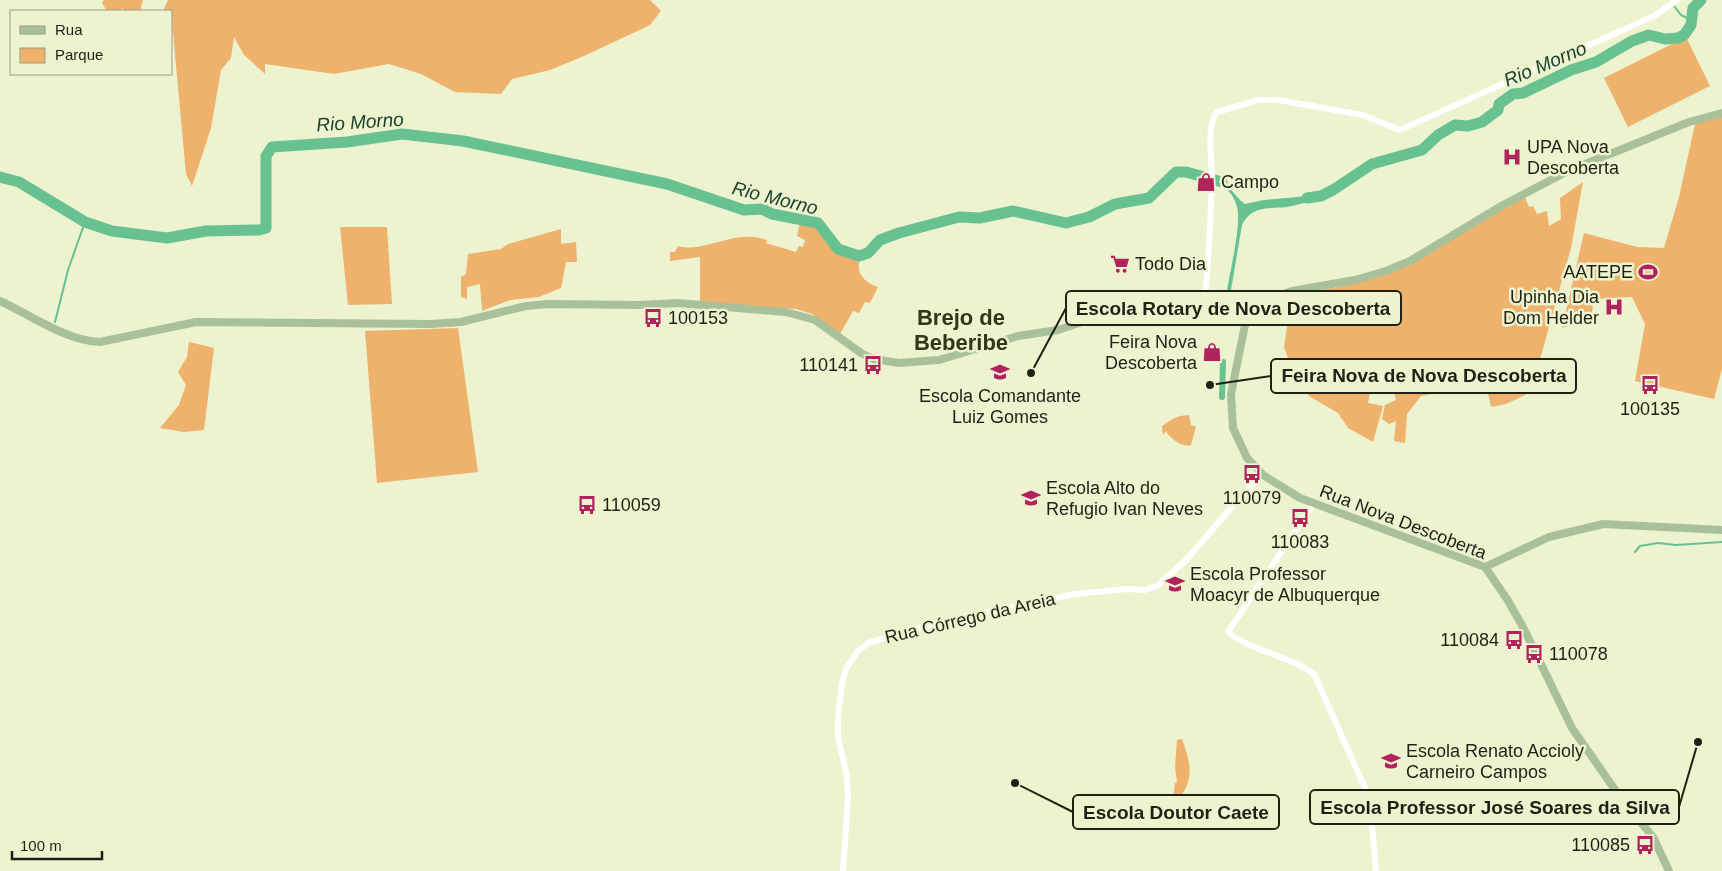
<svg xmlns="http://www.w3.org/2000/svg" width="1722" height="871" font-family="Arial,sans-serif">
<style>
.green{fill:#eeb26c}
.water{fill:#67c191}
.lines{fill:none;stroke-linecap:round;stroke-linejoin:round}
.stream{stroke:#67c191;stroke-width:2}
.canal{stroke:#67c191;stroke-width:6}
.river{stroke:#67c191;stroke-width:11}
.minor{stroke:#fff;stroke-width:6}
.major{stroke:#a8c19b;stroke-width:8}
.labels{text-anchor:middle;dominant-baseline:central;stroke-width:5;stroke-linejoin:round;paint-order:stroke}
.poi-label{font-size:18px;fill:#1f2114;stroke:#edf2cf;text-anchor:start}
.street-label{font-size:18px;fill:#1f2114;stroke:#edf2cf}
.water-label{font-size:19px;font-style:italic;fill:#1b422e;stroke:#edf2cf}
.district-label{font-size:22px;font-weight:bold;fill:#333619;stroke:#edf2cf}
.leader{fill:none;stroke:#1f2114;stroke-width:2}
.callout-dot{fill:#1f2114;stroke:#edf2cf;stroke-width:2}
.callout{fill:#edf2cf;stroke:#1f2114;stroke-width:2}
.callout-label{font-size:19px;text-anchor:middle;font-weight:bold;fill:#1f2114}
</style>
<rect width="100%" height="100%" fill="#edf2cf"/>
<path class="green" d="M104,0H143L140,11H124L123,8L120,11H107L102,3Z
M168,0H650L661,11L650,25L584,56L550,70L512,79L501,94L455,92L421,74L389,64L334,74L265,64V74L244,55L234,37L231,58L221,70L211,128L192,186L186,174L171,11H163Z
M1686,37L1710,86L1628,127L1604,78Z
M1722,116V369L1714,399L1635,381L1645,324L1632,297L1594,299L1591,319L1562,328L1584,233L1637,247L1664,248L1679,197L1695,124Z
M1583,182L1571,248L1531,392L1506,404L1491,407L1487,388L1482,385L1421,396L1407,414L1405,443L1394,441L1396,421L1389,424L1382,419L1385,405L1396,400L1392,387L1371,386L1368,403L1383,406L1373,442L1348,428L1338,413L1309,396L1302,387L1289,389L1295,378L1284,347L1289,314L1286,297L1353,284L1403,267L1525,197L1529,207L1533,206L1537,214L1547,211L1549,226L1561,219L1560,198Z
M800,222L818,225L835,249L860,260C855,274 866,283 878,287L870,303L865,302L859,313L853,311L840,334L812,314L796,309L700,302V257L670,261V252H675L678,246C705,254 733,228 767,240L766,243L796,252L799,246L803,247L805,240L797,236Z
M340,227H387L392,304L348,305Z
M561,229V244L576,242L577,262H566L561,288L539,297L510,300L482,311L480,284L467,287V299L461,297V277L466,274L468,254L501,249L508,244Z
M458,328L478,472L377,483L365,331Z
M189,342L214,348L204,430L184,432L160,428L179,405L186,385L178,372L187,357Z
M1189,415L1191,425L1196,427L1191,445C1183,448 1169,438 1166,431L1163,435L1162,426C1172,420 1174,416 1189,415Z
M1182,739C1193,769 1194,783 1172,807L1175,783H1177L1175,766L1177,740Z"/>
<path class="water" d="M1216,176C1229,182 1233,196 1245,204L1264,200L1319,195L1322,198C1310,201 1298,205 1287,207C1268,209 1252,205 1242,225L1230,296H1226C1229,276 1242,223 1237,207C1234,195 1227,187 1215,182Z"/>
<g class="lines">
<path class="stream" d="M1674,6L1681,15L1691,20
M55,322L68,270L85,222
M1635,552L1640,546L1658,543L1676,545L1722,542"/>
<path class="canal" d="M1222,397L1223,362"/>
<path class="river" d="M0,177L19,182L85,222L112,231L167,238L206,231L259,230L266,228V156L272,147L347,142L402,134L463,141L667,184L744,210L762,209L772,214L818,223L838,249L859,256L868,253L880,240L899,233L959,217L980,218L1013,211L1066,223L1089,217L1115,204L1149,198L1176,172H1186L1222,182
M1307,198L1321,196L1333,190L1372,164L1422,150L1438,135L1455,125L1468,126L1482,122L1498,110L1499,104L1513,94L1523,93L1571,70L1596,62L1632,41L1649,35L1665,39L1678,38L1684,35L1691,25L1693,8L1701,0"/>
<path class="minor" d="M1205,297C1209,260 1210,222 1212,184C1213,166 1205,126 1217,112L1258,100H1278L1363,115L1400,130L1654,16L1677,0
M1313,504L1228,632C1253,652 1288,655 1314,674L1370,799L1376,871
M843,871L848,797L847,776L838,737V718L842,683L846,669L857,652L868,643L940,622L1075,594L1127,589L1145,590L1157,586L1186,560L1245,492L1263,475"/>
<path class="major" d="M0,301C31,315 66,341 100,342L196,322L431,324L461,322L526,306L548,304L639,305L678,303L786,312L815,320L861,353L873,359L899,363L939,360L1018,336L1058,330L1161,296H1195L1254,307L1277,296L1292,291L1355,280L1386,271L1410,261L1503,205L1568,171L1689,122L1722,113
M1254,307L1245,325L1231,394L1233,428L1247,458L1263,475L1300,498L1485,567L1507,599L1523,627L1572,728L1620,797L1653,837L1669,871
M1485,567L1549,537L1603,524L1722,530"/>
</g>
<defs>
<g id="hospital-bare" transform="scale(1.5)"><path d="M-5-5h3v3.5h4V-5h3V5h-3V1.5h-4V5h-3Z" fill="#b0235d" stroke="#edf2cf" stroke-width="2.5" paint-order="stroke"/></g>
<g id="shop-bare" transform="scale(1.5)"><path d="M-5-2.5h2.3a2.7 3.5 0 0 1 5.4 0H5L5.5 6h-11ZM-1.5-2.5h3a1.5 2.3 0 0 0-3 0Z" fill="#b0235d" stroke="#edf2cf" stroke-width="2.5" paint-order="stroke"/></g>
<g id="supermarket-bare" transform="scale(1.5)"><path d="M-6-5.5h2.5l.6 2H6L4.5 2H-2.5L-4.4-4H-6ZM-1.5 3.2a1.3 1.3 0 1 0 .1 0ZM3 3.2a1.3 1.3 0 1 0 .1 0Z" fill="#b0235d" stroke="#edf2cf" stroke-width="2.5" paint-order="stroke"/></g>
<g id="stadium-bare" transform="scale(1.5)"><path d="M0-5a6.5 5 0 1 0 0 10a6.5 5 0 1 0 0-10ZM-3.5-1.8h7v3.6h-7Z" fill="#b0235d" stroke="#edf2cf" stroke-width="2.5" paint-order="stroke"/></g>
<g id="bus-bare" transform="scale(1.5)"><path d="M-5-6H5V4H4V6H2V4H-2V6H-4V4H-5ZM-3.5-4V0h7V-4ZM-3.5 1.2v1.5H-2V1.2ZM2 1.2v1.5H3.5V1.2Z" fill="#b0235d" stroke="#edf2cf" stroke-width="2.5" paint-order="stroke"/></g>
<g id="school-bare" transform="scale(1.5)"><path d="M0-5L7-2L0 1L-7-2ZM-4 1L0 2.5L4 1V4Q0 6-4 4Z" fill="#b0235d" stroke="#edf2cf" stroke-width="2.5" paint-order="stroke"/></g>
</defs>
<g fill-rule="evenodd">
<use href="#hospital-bare" x="1512" y="157"/>
<use href="#shop-bare" x="1206" y="182"/>
<use href="#supermarket-bare" x="1120" y="264"/>
<use href="#stadium-bare" x="1648" y="272"/>
<use href="#hospital-bare" x="1614" y="307"/>
<use href="#bus-bare" x="653" y="318"/>
<use href="#shop-bare" x="1212" y="352"/>
<use href="#bus-bare" x="873" y="365"/>
<use href="#school-bare" x="1000" y="372"/>
<use href="#bus-bare" x="1650" y="385"/>
<use href="#bus-bare" x="1252" y="474"/>
<use href="#school-bare" x="1031" y="498"/>
<use href="#bus-bare" x="587" y="505"/>
<use href="#bus-bare" x="1300" y="518"/>
<use href="#school-bare" x="1175" y="584"/>
<use href="#bus-bare" x="1514" y="640"/>
<use href="#bus-bare" x="1534" y="654"/>
<use href="#school-bare" x="1391" y="761"/>
<use href="#bus-bare" x="1645" y="845"/>
</g>
<g class="labels">
<g class="poi-label">
<text x="1527" y="147">UPA Nova<tspan x="1527" dy="21">Descoberta</tspan></text>
<text x="1221" y="182">Campo</text>
<text x="1135" y="264">Todo Dia</text>
<text x="1633" y="272" text-anchor="end">AATEPE</text>
<text x="1599" y="297" text-anchor="end">Upinha Dia<tspan x="1599" dy="21">Dom Helder</tspan></text>
<text x="668" y="318">100153</text>
<text x="1197" y="342" text-anchor="end">Feira Nova<tspan x="1197" dy="21">Descoberta</tspan></text>
<text x="858" y="365" text-anchor="end">110141</text>
<text x="1000" y="396" text-anchor="middle">Escola Comandante<tspan x="1000" dy="21">Luiz Gomes</tspan></text>
<text x="1650" y="409" text-anchor="middle">100135</text>
<text x="1046" y="488">Escola Alto do<tspan x="1046" dy="21">Refugio Ivan Neves</tspan></text>
<text x="1252" y="498" text-anchor="middle">110079</text>
<text x="602" y="505">110059</text>
<text x="1300" y="542" text-anchor="middle">110083</text>
<text x="1190" y="574">Escola Professor<tspan x="1190" dy="21">Moacyr de Albuquerque</tspan></text>
<text x="1499" y="640" text-anchor="end">110084</text>
<text x="1549" y="654">110078</text>
<text x="1406" y="751">Escola Renato Accioly<tspan x="1406" dy="21">Carneiro Campos</tspan></text>
<text x="1630" y="845" text-anchor="end">110085</text>
</g>
<g class="street-label">
<text transform="translate(1403 522) rotate(21)">Rua Nova Descoberta</text>
<text transform="translate(970 618) rotate(-13)">Rua Córrego da Areia</text>
</g>
<g class="water-label">
<text transform="translate(1545 64) rotate(-23)">Rio Morno</text>
<text transform="translate(360 122) rotate(-4)">Rio Morno</text>
<text transform="translate(775 198) rotate(14)">Rio Morno</text>
</g>
<g class="district-label">
<text x="961" y="317">Brejo de<tspan x="961" dy="25">Beberibe</tspan></text>
</g>
</g>
<path class="leader" d="M1031 373L1066 308M1210 385L1271 376M1698 742L1679 807M1015 783L1073 812"/>
<g class="callout-dot">
<circle cx="1031" cy="373" r="5"/>
<circle cx="1210" cy="385" r="5"/>
<circle cx="1698" cy="742" r="5"/>
<circle cx="1015" cy="783" r="5"/>
</g>
<g class="callout">
<rect x="1066" y="291" width="335" height="34" rx="5"/>
<rect x="1271" y="359" width="305" height="34" rx="5"/>
<rect x="1310" y="790" width="369" height="34" rx="5"/>
<rect x="1073" y="795" width="206" height="34" rx="5"/>
</g>
<g class="callout-label">
<text x="1233" y="315">Escola Rotary de Nova Descoberta</text>
<text x="1424" y="382">Feira Nova de Nova Descoberta</text>
<text x="1495" y="814">Escola Professor José Soares da Silva</text>
<text x="1176" y="819">Escola Doutor Caete</text>
</g>
<rect x="10" y="10" width="162" height="65" fill="#edf2cf" stroke="#9b9e84"/>
<rect x="20" y="26" width="25" height="8" fill="#a8c19b" stroke="#9b9e84"/>
<text x="55" y="35" font-size="15" fill="#1f2114">Rua</text>
<rect x="20" y="48" width="25" height="15" fill="#eeb26c" stroke="#9b9e84"/>
<text x="55" y="60" font-size="15" fill="#1f2114">Parque</text>
<path d="M12 851v8h90v-8" fill="none" stroke="#1f2114" stroke-width="2.5"/>
<text x="20" y="851" font-size="15" fill="#1f2114" stroke="#edf2cf" stroke-width="4" paint-order="stroke">100 m</text>
</svg>
